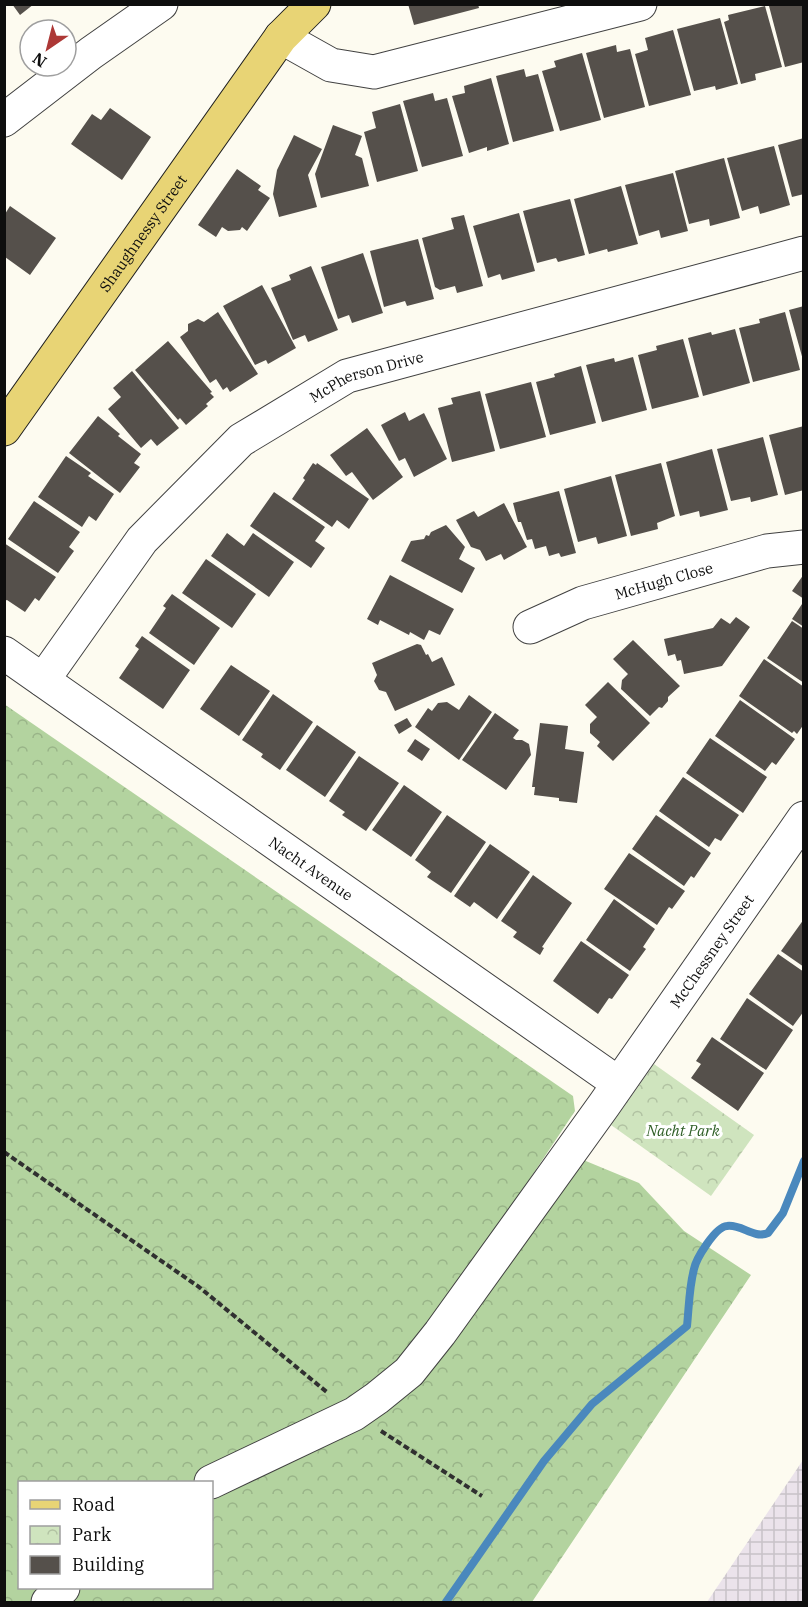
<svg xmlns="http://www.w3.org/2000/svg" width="808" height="1607" font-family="'IBM Plex Serif',serif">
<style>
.industrial{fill:url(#industrial-grid)}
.forest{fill:url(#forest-crowns)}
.park{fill:url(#park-crowns)}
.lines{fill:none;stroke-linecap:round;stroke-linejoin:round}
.stream{stroke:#4a88bd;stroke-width:8}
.building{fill:#55504b}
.minor-casing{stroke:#414141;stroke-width:35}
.major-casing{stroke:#1f1f1f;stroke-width:35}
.path{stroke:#303030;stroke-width:4;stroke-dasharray:6 3;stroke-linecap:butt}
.minor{stroke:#fff;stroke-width:33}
.major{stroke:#e8d475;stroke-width:33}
.labels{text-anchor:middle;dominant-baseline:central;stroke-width:6;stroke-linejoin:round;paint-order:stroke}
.street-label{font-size:15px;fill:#0e0e0e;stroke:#fff}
.park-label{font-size:15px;font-style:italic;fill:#2e5e26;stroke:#fff}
</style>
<defs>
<pattern id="industrial-grid" width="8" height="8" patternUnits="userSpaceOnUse" patternTransform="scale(1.5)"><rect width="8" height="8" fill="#ebe3eb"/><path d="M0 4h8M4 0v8" fill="none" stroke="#c8c2c8"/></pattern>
<pattern id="forest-crowns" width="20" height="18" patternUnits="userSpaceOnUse" patternTransform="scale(1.5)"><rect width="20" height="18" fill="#b3d39f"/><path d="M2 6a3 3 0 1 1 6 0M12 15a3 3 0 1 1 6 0" fill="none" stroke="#99b488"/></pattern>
<pattern id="park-crowns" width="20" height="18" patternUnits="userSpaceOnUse" patternTransform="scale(1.5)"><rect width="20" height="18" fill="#cfe4be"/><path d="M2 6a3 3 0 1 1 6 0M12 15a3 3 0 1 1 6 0" fill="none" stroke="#b1c2a2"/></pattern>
</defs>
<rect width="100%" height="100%" fill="#fdfbf0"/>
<path class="industrial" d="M803,1460V1602H707Z"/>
<path class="forest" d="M4,704L573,1096L575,1111L421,1342L359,1398L196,1482H20V1588H51L32,1602H4Z
M581,1159L639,1183L684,1231L751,1275L532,1602H61L79,1588H212V1498L359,1426Z"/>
<path class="park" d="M654,1064L754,1135L711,1196L611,1125Z"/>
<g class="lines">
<path class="stream" d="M446,1602L544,1461L592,1404L687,1326C689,1307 689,1288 694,1269C696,1259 715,1227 727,1226C742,1224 753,1239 768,1233L783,1213L804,1161"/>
</g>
<path class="building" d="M12,4H34L20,15Z
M408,4H478L479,8L414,25Z
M774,4H804V62L785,67L769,6Z
M765,6L782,67L755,74L756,80L741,84L724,22L729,20L728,15Z
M720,18L738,84L716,90L715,86L694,91L677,29Z
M673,30L691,95L649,106L635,54L648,50L645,38Z
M616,45L617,52L630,49L645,107L604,118L586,53Z
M582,53L601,120L560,131L542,71L556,67L554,61Z
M524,69L526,77L538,74L554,131L513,142L496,76Z
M491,78L509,144L487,151V147L469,153L452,96L465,93L464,86Z
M433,93L435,101L447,98L463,156L422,167L403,101Z
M400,104L418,171L377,182L364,132L376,128L372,112Z
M110,108L151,137L122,180L71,144L92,114L101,120Z
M333,125L362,136L355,155L362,158L369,186L321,198L315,174Z
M294,135L322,149L308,175L317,207L279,217L273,194L277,170Z
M804,138V194L792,197L778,145Z
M774,146L790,205L760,214L758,206L742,211L727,158Z
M724,158L740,218L710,226L709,219L689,224L675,171Z
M237,169L261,186L258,190L270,198L247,231L242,227L240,230L228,231L222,227L216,237L198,225Z
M673,173L688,231L661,238L659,230L639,236L625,185Z
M621,186L638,244L608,252L607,249L589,254L574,199Z
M570,199L585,255L558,262L556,258L537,263L523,211Z
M10,206L56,238L30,275L5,257V214Z
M519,213L535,271L502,280L500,274L488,278L473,226Z
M464,215L483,286L457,293L455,286L440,290L435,287L422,238L454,229L451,218Z
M418,239L434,299L407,306L405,301L384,307L370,251Z
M363,253L383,313L352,323L349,315L338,319L321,267Z
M311,266L338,330L308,342L305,335L293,340L271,288L291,280L289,275Z
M262,285L296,348L268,364L266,360L255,365L223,306Z
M804,306V360H803L789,310Z
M218,312L258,374L230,392L227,387L223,390L216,379L210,383L180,337L188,331V324L198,319L204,322Z
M785,312L800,370L753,382L739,328L760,323L759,319Z
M735,329L750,383L703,396L688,338L711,332L712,335Z
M683,339L699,397L652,409L638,355L657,350L656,346Z
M168,341L212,392L210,393L214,397L206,404L208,406L186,425L180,418L178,420L135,370Z
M633,357L647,410L602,422L586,365L614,358L615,362Z
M581,366L596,423L550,435L536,382L555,377L554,374Z
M132,371L179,428L157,446L151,439L141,448L108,409L121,397L113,388Z
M531,382L546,437L500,449L485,394Z
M480,391L495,451L452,462L438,408L453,404L451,398Z
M405,412L409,421L424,413L447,459L414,477L405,458L399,461L381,425Z
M98,416L120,434L118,436L141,454L134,463L140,467L120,493L69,453Z
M804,426V490L785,495L769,435Z
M367,428L403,477L373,500L352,472L346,476L330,455Z
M763,437L778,495L751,502L750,497L731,501L717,449Z
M712,449L728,510L700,517L699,511L680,516L666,462Z
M66,456L91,473L88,476L114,494L96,521L89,516L82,527L38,497Z
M313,463L316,465L317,463L369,499L349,529L337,520L332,527L292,499L305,480L303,478Z
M661,463L675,516L657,523L658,529L631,536L615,475Z
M611,476L627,536L598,544L596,537L578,542L564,489Z
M559,491L576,553L561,557L559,553L549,556L546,546L535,549L532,539L527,540L521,522H518L513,503Z
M274,492L325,527L315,541L325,548L311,568L250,526Z
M34,501L80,532L69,547L74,551L58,573L8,539Z
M504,503L527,547L504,560L501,554L486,561L480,550L471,547L456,520L474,511L478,517Z
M446,525L465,547L459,559L475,568L462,593L401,561L411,541L424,539L426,535L429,536L431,532Z
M227,533L244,546L253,533L294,562L269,597L211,556Z
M4,543L56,577L39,601L35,598L25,612L7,600L4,601Z
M206,559L256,594L232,628L182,593Z
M804,574V599L792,591Z
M390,575L454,609L440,635L429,630L424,640L410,632L409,635L380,620L378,625L367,619Z
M172,594L220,628L194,665L149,633L166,608L163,606Z
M804,601V627L792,619Z
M736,617L750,627L722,666L684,674L681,660L677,661L675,654L668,656L664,639L713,628L721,618L730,624Z
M792,621L804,629V683L767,658Z
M142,636L190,670L163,709L119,678L139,649L135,646Z
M633,640L680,686L668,697V701L662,708L659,707L650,716L621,689L622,680L628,674L613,659Z
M417,644L421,645L426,655L428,654L432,662L442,657L455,685L395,711L386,692L379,690L374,681L377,675L372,663Z
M764,659L804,687V724L797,734L794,731L792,733L739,696Z
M231,665L270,691L239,736L200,709Z
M608,682L650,723L613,761L597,746L600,742L590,733V724L597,717L585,705Z
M273,694L313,722L280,770L261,757L263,754L242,740Z
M469,695L492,712L459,760L415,727L428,708L432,711L438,703L447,702L459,710Z
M740,700L795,739L776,765L772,762L765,771L715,736Z
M495,713L519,730L513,738L516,740H522L529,744L531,755L506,790L462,760Z
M407,718L412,726L399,734L394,725Z
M540,723L568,726L565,749L584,752L577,803L559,801V798L534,795L535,787H532Z
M317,725L356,752L325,797L286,770Z
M710,738L767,777L743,813L686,773Z
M415,739L430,749L422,761L407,751Z
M359,756L399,783L366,831L342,815L345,812L329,801Z
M683,777L739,815L721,841L715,838L709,847L659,811Z
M404,785L442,812L411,857L372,830Z
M447,815L486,842L451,893L427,877L431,872L415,860Z
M656,815L711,853L694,878L691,876L684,886L632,849Z
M490,844L530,872L497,919L474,902L470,907L454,896Z
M629,853L685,891L672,909L669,907L657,925L604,889Z
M533,875L572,903L542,947L544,948L540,955L513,937L517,932L501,921Z
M614,899L655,929L643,947L646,949L630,971L586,940Z
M804,919V967L781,951Z
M581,941L629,975L612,999L609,998L598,1014L553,981Z
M778,954L804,972V1011L793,1026L749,994Z
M747,998L793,1030L766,1070L720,1039Z
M712,1037L764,1073L738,1111L691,1078L701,1064L696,1061Z"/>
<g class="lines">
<g class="minor-casing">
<g id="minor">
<path d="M281,37L331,65L374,72L640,4"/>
<path d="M4,120L91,53L161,4"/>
<path id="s1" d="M530,627L583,603L767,551L804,547"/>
<path id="s2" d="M4,653L618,1083"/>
<path id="s3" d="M43,680L142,540L241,440L347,376L804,253"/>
<path id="s4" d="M211,1482L354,1414L377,1398L409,1372L440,1333L604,1105L804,818"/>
<path d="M48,1602L63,1588"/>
</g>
</g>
<g class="major-casing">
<g id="major">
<path id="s5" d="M4,429L281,37L314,4"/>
</g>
</g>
<path class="path" d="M4,1152L199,1287L328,1393
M381,1431L482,1496"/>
<use href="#minor" class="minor"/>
<use href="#major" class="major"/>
</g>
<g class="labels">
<g class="street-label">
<text stroke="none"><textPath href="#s5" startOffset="240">Shaughnessy Street</textPath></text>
<text stroke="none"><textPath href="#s3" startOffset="454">McPherson Drive</textPath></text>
<text stroke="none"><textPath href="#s1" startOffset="142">McHugh Close</textPath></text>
<text stroke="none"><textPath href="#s2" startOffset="375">Nacht Avenue</textPath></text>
<text stroke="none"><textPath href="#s4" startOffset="746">McChessney Street</textPath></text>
</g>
<g class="park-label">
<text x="683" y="1130">Nacht Park</text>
</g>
</g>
<rect width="808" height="1607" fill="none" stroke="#0e0e0e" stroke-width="12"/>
<rect x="18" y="1481" width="195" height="108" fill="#ffffff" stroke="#9f9f9f" stroke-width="1.5"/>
<rect x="30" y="1500" width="30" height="9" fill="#e8d475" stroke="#9f9f9f" stroke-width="1.5"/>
<text x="72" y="1511" font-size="18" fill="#0e0e0e">Road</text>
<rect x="30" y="1526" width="30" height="18" fill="url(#park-crowns)" stroke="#9f9f9f" stroke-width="1.5"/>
<text x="72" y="1541" font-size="18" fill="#0e0e0e">Park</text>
<rect x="30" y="1556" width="30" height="18" fill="#55504b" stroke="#9f9f9f" stroke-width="1.5"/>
<text x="72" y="1571" font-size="18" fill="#0e0e0e">Building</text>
<g transform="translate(48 48) rotate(215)"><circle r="28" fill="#ffffff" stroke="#9f9f9f" stroke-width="1.5"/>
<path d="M0-4.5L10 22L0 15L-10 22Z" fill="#ad3836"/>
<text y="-9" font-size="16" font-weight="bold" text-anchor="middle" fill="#0e0e0e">N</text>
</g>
</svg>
